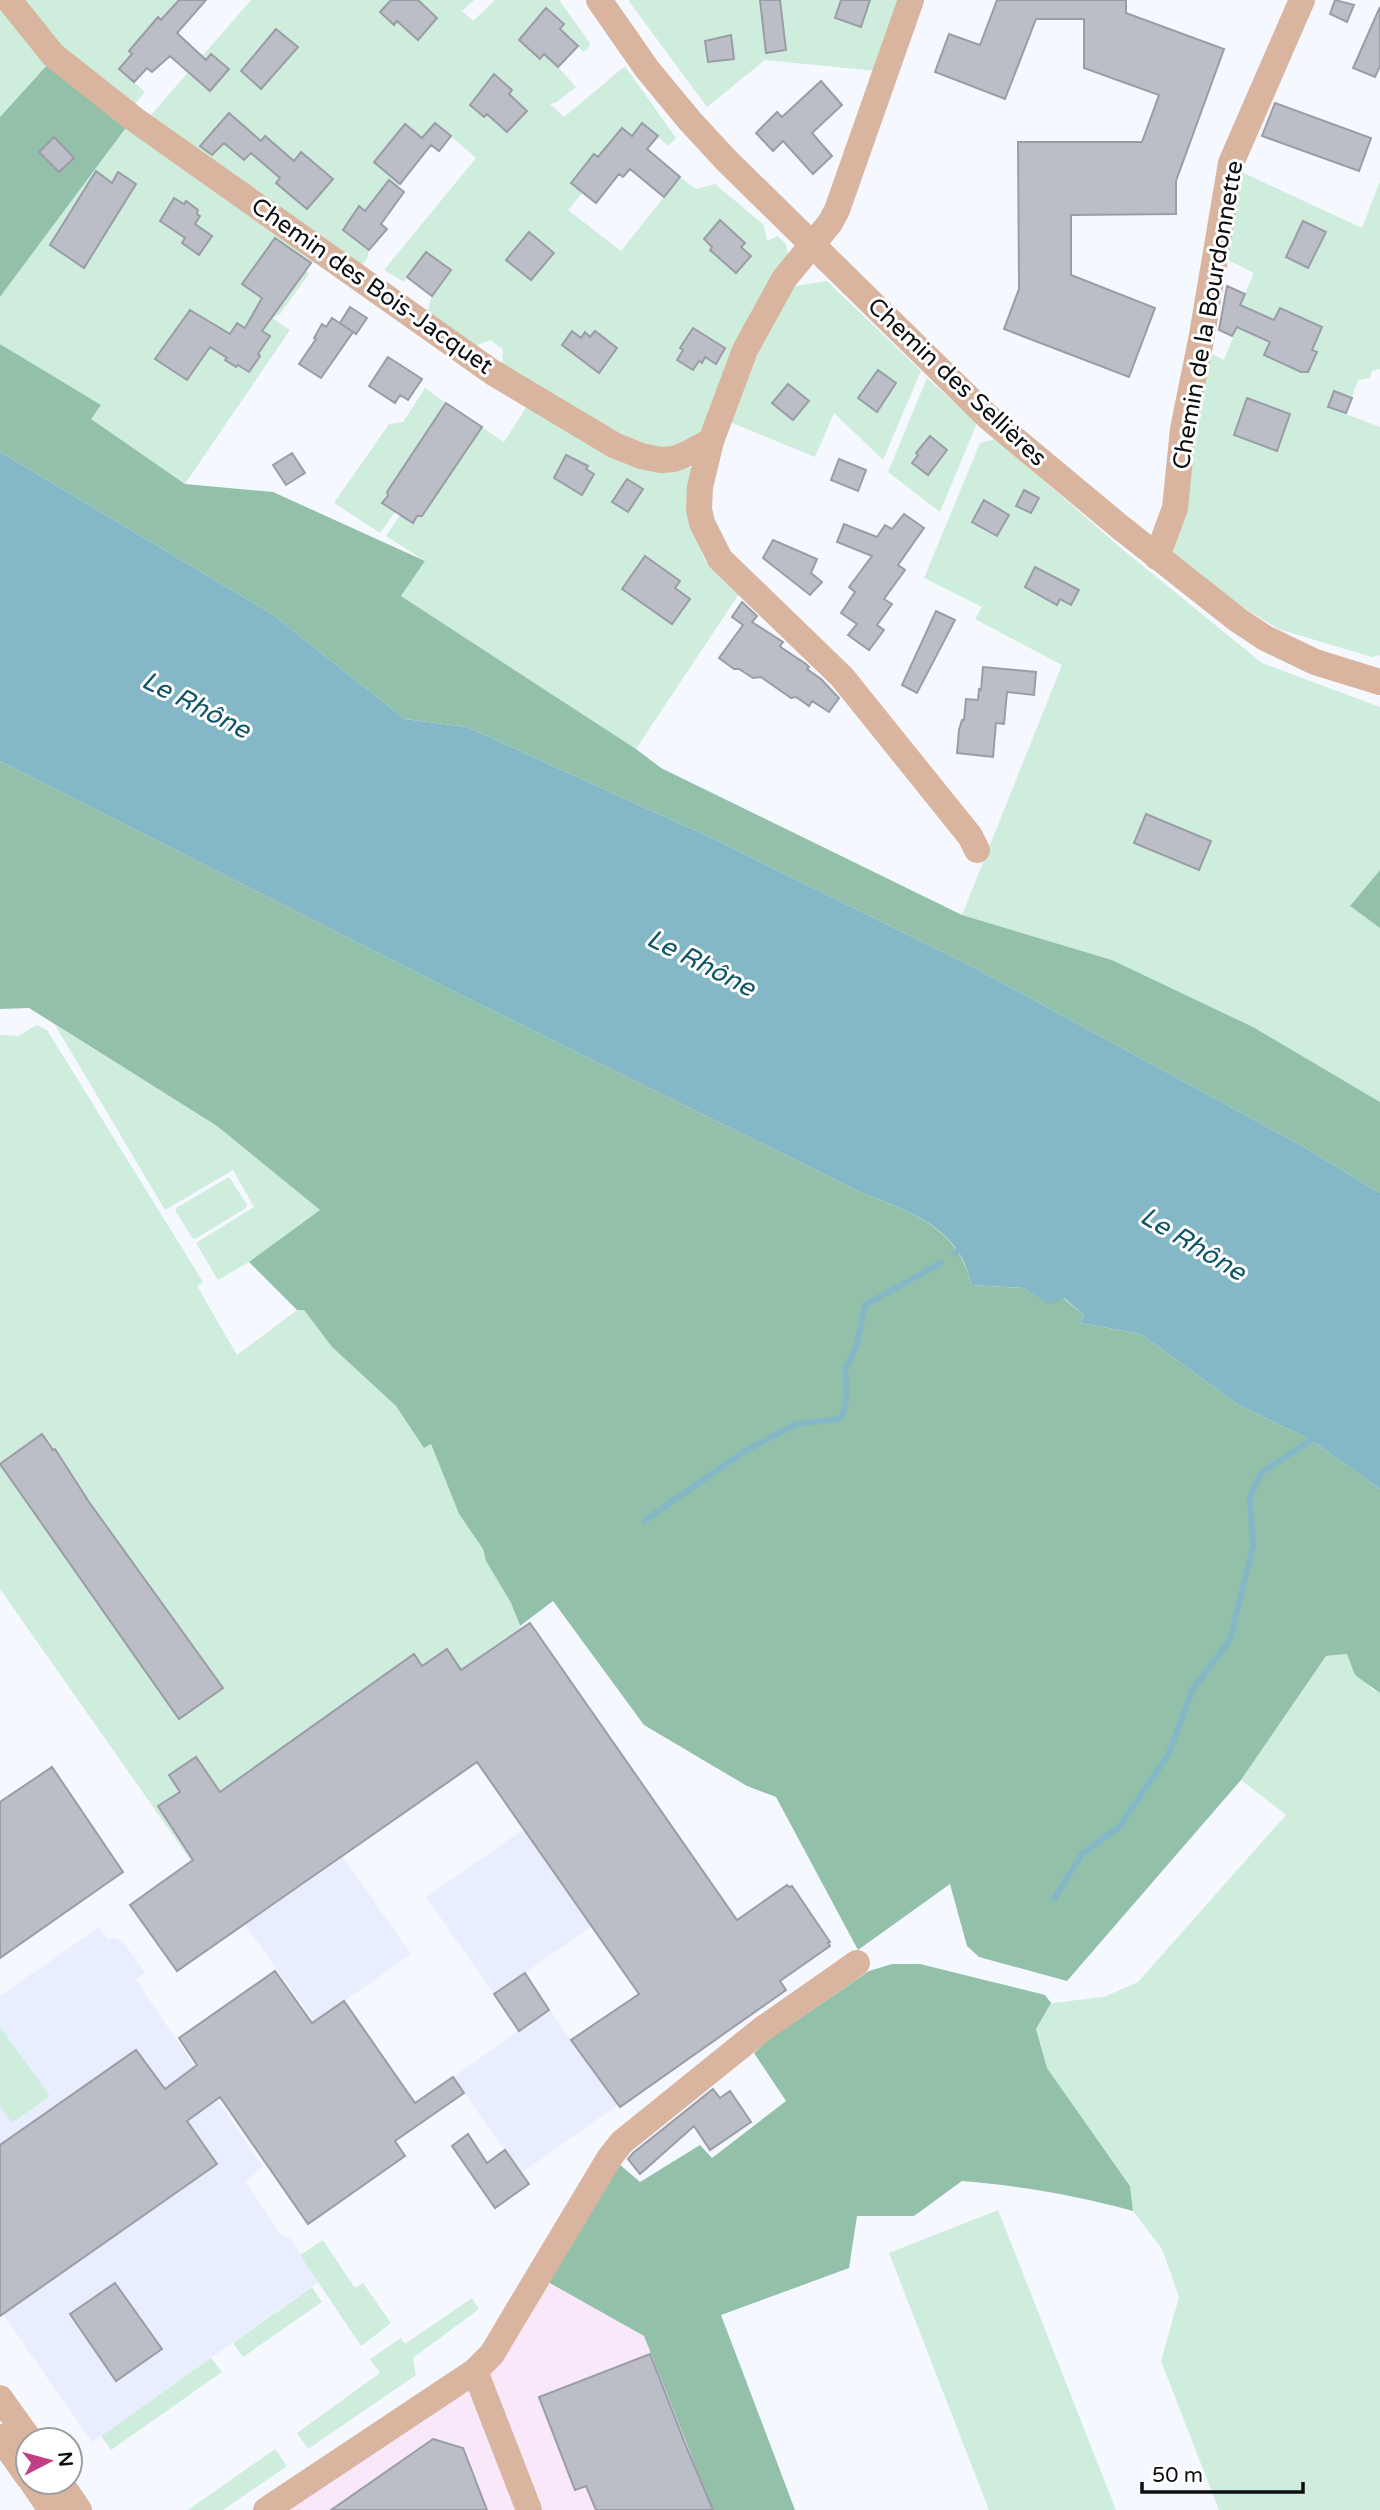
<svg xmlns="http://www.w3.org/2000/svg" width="1380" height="2510" font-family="'Varela Round',sans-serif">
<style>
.built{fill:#e9eefe}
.industrial{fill:#f9e8f9}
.green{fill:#cfeddd}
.forest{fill:#93c0a9}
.water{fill:#84b8c6}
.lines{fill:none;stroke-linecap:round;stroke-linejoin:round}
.stream{stroke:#84b8c6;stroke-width:6}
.building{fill:#bbbec6;stroke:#9a9da5;stroke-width:2}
.minor{stroke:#d9b49e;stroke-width:26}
.labels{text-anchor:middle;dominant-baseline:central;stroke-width:6;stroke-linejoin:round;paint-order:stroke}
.street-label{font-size:24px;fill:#0d0e11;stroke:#fff}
.water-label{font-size:26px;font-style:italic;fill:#0e5666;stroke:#fff}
</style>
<rect width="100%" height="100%" fill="#f5f8ff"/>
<path class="built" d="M523,1830L591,1927L494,1994L426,1897Z
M343,1857L411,1954L315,2022L245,1925Z
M99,1927L107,1940L114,1938L122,1941L145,1972L136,1980L263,2167L245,2181L281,2235L290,2238L318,2282L92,2442L0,2310V1996Z
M549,2009L618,2105L521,2173L453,2077Z"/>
<path class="industrial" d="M548,2282L644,2336L713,2510H266L475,2371Z"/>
<path class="green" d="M21,0H179L161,20L158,18L129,51L132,54L119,69L145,92L133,106L59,49Z
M251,0H474L462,11L473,21L495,0H559L590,43L588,49L583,52L578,46L558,67L576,87L557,102L550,104L564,117L625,66L676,138L668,146L642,123L632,136L621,129L598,157L594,155L571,182L583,192L568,210L621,251L680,177L696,189L715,184L764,225L767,241L777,236C788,244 789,248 787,262L710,417L698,435L679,448L635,445L502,369L503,350L491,340L471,347L426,316L432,296L407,277L404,282L384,270L476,158L435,123L422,138L405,124L374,162L400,184L397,187L389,181L366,211L387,229L369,250L367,259L359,269L150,116Z
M628,0H901L876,71L765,60L707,107Z
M0,5L48,64L0,117Z
M128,125L316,258L306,271L309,274L280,314L272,318L290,330L185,484L90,419L100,405L0,344V297Z
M1235,169L1362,228L1380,181V369L1372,371L1370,378L1358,380L1346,414L1380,427V655L1372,657L1278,629L1241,606L1169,550L1204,350L1224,360L1241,317L1236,314L1254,273L1220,256Z
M827,281L921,371L883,460L834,413L815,457L730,422L743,380L789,287Z
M927,378L977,423L940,512L888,472Z
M425,388L446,403L431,426L427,438L424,436L409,459L410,463L402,469L387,492L388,496L382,503L395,512L380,533L334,503L389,424L403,422Z
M527,406L696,470L694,532L705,561L741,591L636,749L401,596L425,561L386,536L400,515L413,523L417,516H422L482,427L504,442Z
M996,439L1122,549L1262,663L1380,707V870L1350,906L1380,928V1102L1253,1027L1112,960L962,915L1062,665L975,619L982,607L924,578L980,443Z
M37,1025L47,1030L203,1282L197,1286L237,1355L297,1310H304L332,1347L396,1406L425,1447L431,1444L459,1514L483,1549L486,1561L511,1603L520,1628L191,1861L0,1589V1035L18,1036Z
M55,1025L217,1126L320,1210L249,1262L218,1280L196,1243L254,1207L233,1170L165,1210Z
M227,1178H230L247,1205L246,1208L195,1239L192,1238L176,1212V1208Z
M1347,1654L1372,1689L1380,1693V2510H1219L1161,2361L1179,2297L1162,2249L1133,2211L1130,2186L1124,2177L1047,2068L1036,2029L1051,2003L1104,1997L1138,1982L1286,1815L1241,1780L1326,1656Z
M0,2027L50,2096L12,2123L0,2106Z
M998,2210L1116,2510H989L889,2253Z
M323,2240L355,2288L363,2283L391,2323L361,2346L300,2255Z
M312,2287L322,2302L243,2357L233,2343Z
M472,2298L479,2309L413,2358L416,2375L308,2449L297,2433L380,2373L370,2359L401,2338L405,2344Z
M211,2358L222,2372L111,2450L101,2436Z
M275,2449L287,2466L223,2510H188Z"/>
<path class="forest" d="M48,64L128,125L0,297V117Z
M0,344L101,405L91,419L185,484L273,492L425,561L401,596L636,749L661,768L962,915L1112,960L1253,1027L1380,1102V1193L1304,1147L975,968L716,840L467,727L405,719L272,614L0,452Z
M0,761L457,993L860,1192C908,1211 960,1227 971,1285L1024,1288L1049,1304L1063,1298L1084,1315L1080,1323L1141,1334L1237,1404L1311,1440L1380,1489V1693L1355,1675L1347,1654L1326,1656L1241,1780L1067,1981L979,1957L967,1946L950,1884L858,1950L776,1797L747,1786L644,1725L553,1601L520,1626L511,1603L486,1561L483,1549L459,1514L431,1444L424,1448L396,1406L332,1347L304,1310H297L249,1262L320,1210L217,1126L29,1008L0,1009Z
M1380,870V928L1350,906Z
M892,1964H920L1045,1995L1051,2003L1036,2029L1047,2068L1130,2186L1133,2211C1076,2195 1021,2186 962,2181L914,2216H857L849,2268L721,2315L795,2510H713L644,2336L548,2282L618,2163L640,2182L700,2145L712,2158L786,2101L754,2053L767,2041L869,1971Z"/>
<path class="water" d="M0,452L272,614L405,719L467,727L716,840L975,968L1304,1147L1380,1193V1489L1311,1440L1237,1404L1141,1334L1080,1323L1084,1315L1064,1298L1049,1305L1024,1288L971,1285C961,1227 908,1211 860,1192L457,993L0,761Z"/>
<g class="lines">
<path class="stream" d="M954,1254L958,1251
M644,1521L745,1451L796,1424L838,1419L843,1414L847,1396L845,1370L857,1345L865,1305L941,1263
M1054,1899L1082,1854L1119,1827L1168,1755L1193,1689L1230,1640L1253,1546L1250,1497L1261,1473L1311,1440"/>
</g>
<path class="building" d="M179,0H206L177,33L206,60L211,54L229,69L210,91L170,56L152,72L147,68L134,82L119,69L132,54L129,51L158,17L161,20Z
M391,0H418L437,18L418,40L397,21L394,25L380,12Z
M760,0H780L786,50L766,53Z
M841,0H870L861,27L835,18Z
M997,0H1126V13L1224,49L1176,181V214L1071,215V275L1155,308L1129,377L1004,329L1019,289L1018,142H1142L1159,95L1084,68V19H1036L1005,99L935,72L949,34L980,45Z
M1335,0L1354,5L1347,22L1330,14Z
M1380,7V66L1375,77L1353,68Z
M546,8L564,24L560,29L578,46L558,67L544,54L540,59L519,40Z
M276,29L298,47L261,89L241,71Z
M731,35L734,59L708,62L705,41Z
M494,74L512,90L509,94L527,111L507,132L487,114L484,117L470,105Z
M821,81L842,105L812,133L832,156L813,174L783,141L773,151L756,133L777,112L782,117Z
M1275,103L1371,138L1359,171L1262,136Z
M229,113L261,141L265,136L294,161L301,152L333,179L307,209L276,183L280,178L251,153L244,160L224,143L212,155L200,146Z
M435,123L451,136L439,151L431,145L400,184L374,162L405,124L422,138Z
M642,123L658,136L647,149L680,177L664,197L630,169L623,177L619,174L596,203L571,183L594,154L598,157L622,128L632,136Z
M54,137L74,158L59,172L39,152Z
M96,171L112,183L118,172L136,184L84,268L50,245Z
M389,180L404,192L381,224L387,229L369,250L343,230L359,206L365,211Z
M174,198L184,204L186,201L198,210L197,214L200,216L195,224L212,236L199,255L182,243L185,238L160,221Z
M720,220L745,243L741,247L751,256L736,273L710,250L712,247L704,239Z
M1303,221L1326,232L1308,268L1286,257Z
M529,232L554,253L531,280L506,260Z
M275,238L311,263L262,331L270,336L258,354L260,356L249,372L238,365L236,367L225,360L227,358L210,347L187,380L155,359L190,310L230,334L237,323L245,328L262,298L242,284Z
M426,252L451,270L432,296L407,277Z
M1227,286L1245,294L1240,305L1274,320L1280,308L1322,327L1312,350L1317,352L1308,372H1301L1264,355L1270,342L1237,327L1232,336L1219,330Z
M350,307L367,318L356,334L340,323Z
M332,318L353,332L321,378L299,364L316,339L314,338L322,324L326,327Z
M693,328L725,348L716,364L705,357L702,363L699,361L693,370L677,360L683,350L680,348Z
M572,331L581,338L585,332L590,337L595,331L617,348L599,373L562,345Z
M388,357L422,379L408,400L400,395L395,403L369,386Z
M878,370L896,383L877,412L858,398Z
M788,384L809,401L793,420L772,403Z
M1334,391L1352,398L1346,413L1328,407Z
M1247,398L1290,414L1277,451L1234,435Z
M446,403L482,427L422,516H417L413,523L382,503L388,496L387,492Z
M930,436L947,450L928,475L912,463L918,455L916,453Z
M292,453L305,473L286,485L273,465Z
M566,455L588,466L586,469L594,474L582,495L554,478Z
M839,459L866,470L858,491L831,480Z
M627,479L643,489L628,512L612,502Z
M1024,490L1039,498L1031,513L1016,506Z
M984,500L1009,515L997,536L972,522Z
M904,514L924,528L898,565L905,570L884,599L892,604L877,625L884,630L869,650L848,635L857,624L841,613L855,592L849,587L872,556L837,542L844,524L877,537L885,525L892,529Z
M773,540L817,559L811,573L822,582L810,595L763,558Z
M645,556L680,581L675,588L690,599L672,624L622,589Z
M1035,567L1079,590L1071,605L1060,599L1057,605L1025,587Z
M742,602L757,616L752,622L783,642L780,646L782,648L806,664L809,667L807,669L821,679L839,698L829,712L812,701L809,706L796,697L791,698L761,677L753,678L739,669H734L719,658L743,625L732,617Z
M936,611L955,620L917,693L902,685Z
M983,667L1036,672L1034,695L1007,692L1004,724L996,723L993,757L957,753L959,730L962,720H964L966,699L978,700L979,689L981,690Z
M1146,814L1211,841L1199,870L1134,843Z
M42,1434L53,1450L55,1449L89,1502L223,1688L179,1719L0,1464Z
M530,1623L737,1920L787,1885L789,1887L792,1886L830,1942L828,1943L830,1946L780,1981L786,1990L620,2107L571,2040L639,1994L477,1762L177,1971L130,1905L193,1860L158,1806L180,1792L169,1775L196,1757L220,1792L414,1654L422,1666L447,1649L461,1670Z
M52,1767L123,1872L0,1958V1802Z
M275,1971L312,2023L344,2001L415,2103L453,2077L464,2093L395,2141L405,2156L308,2224L220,2097L187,2121L217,2164L0,2316V2145L136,2050L165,2089L197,2065L179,2038Z
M525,1973L549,2010L519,2031L494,1994Z
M713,2089L720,2098L730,2091L751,2122L710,2150L694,2126L640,2174L628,2159L633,2153Z
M468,2134L487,2163L505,2150L529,2184L495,2208L452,2146Z
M115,2283L162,2349L116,2381L70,2314Z
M650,2354L686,2446L713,2510H596L586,2486L575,2490L539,2397Z
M433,2439L463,2448L487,2510H331Z"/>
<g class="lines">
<path class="minor" d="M9,0L53,55L134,119L492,372L614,445L641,456L661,460L674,459L689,453L711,441L745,350L784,279L830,223L837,210L911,0
M599,0L647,69L690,121L727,161L988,417L1120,527L1238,620L1265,638L1315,662L1380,682
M711,441L700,487L699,509L702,523L720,559L842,677L970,836L977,850
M1157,557L1175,508L1183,429L1202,335L1231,163L1302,0
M475,2371L492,2354L505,2332L610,2157L622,2142L761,2030L857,1963
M0,2398L30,2440
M0,2437L28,2477
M32,2482L51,2510
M60,2482L79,2510
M266,2510L475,2371L529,2510"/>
</g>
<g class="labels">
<g class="street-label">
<text transform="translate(372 286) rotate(35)">Chemin des Bois-Jacquet</text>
<text transform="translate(1208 315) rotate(-80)">Chemin de la Bourdonnette</text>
<text transform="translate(957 382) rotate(43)">Chemin des Sellières</text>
</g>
<g class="water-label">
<text transform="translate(196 705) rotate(27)">Le Rhône</text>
<text transform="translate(701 963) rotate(27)">Le Rhône</text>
<text transform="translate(1193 1244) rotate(31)">Le Rhône</text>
</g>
</g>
<g transform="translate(49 2461) rotate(84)"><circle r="33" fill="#ffffff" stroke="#9e9fa0" stroke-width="2"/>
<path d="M0-5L12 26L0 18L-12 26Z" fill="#c33f85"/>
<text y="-10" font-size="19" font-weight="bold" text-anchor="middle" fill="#0d0e11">N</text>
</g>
<path d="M1142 2482v10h161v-10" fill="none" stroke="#0d0e11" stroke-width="3.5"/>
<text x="1152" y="2482" font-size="21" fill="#0d0e11" stroke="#ffffff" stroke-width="5" paint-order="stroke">50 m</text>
</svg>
